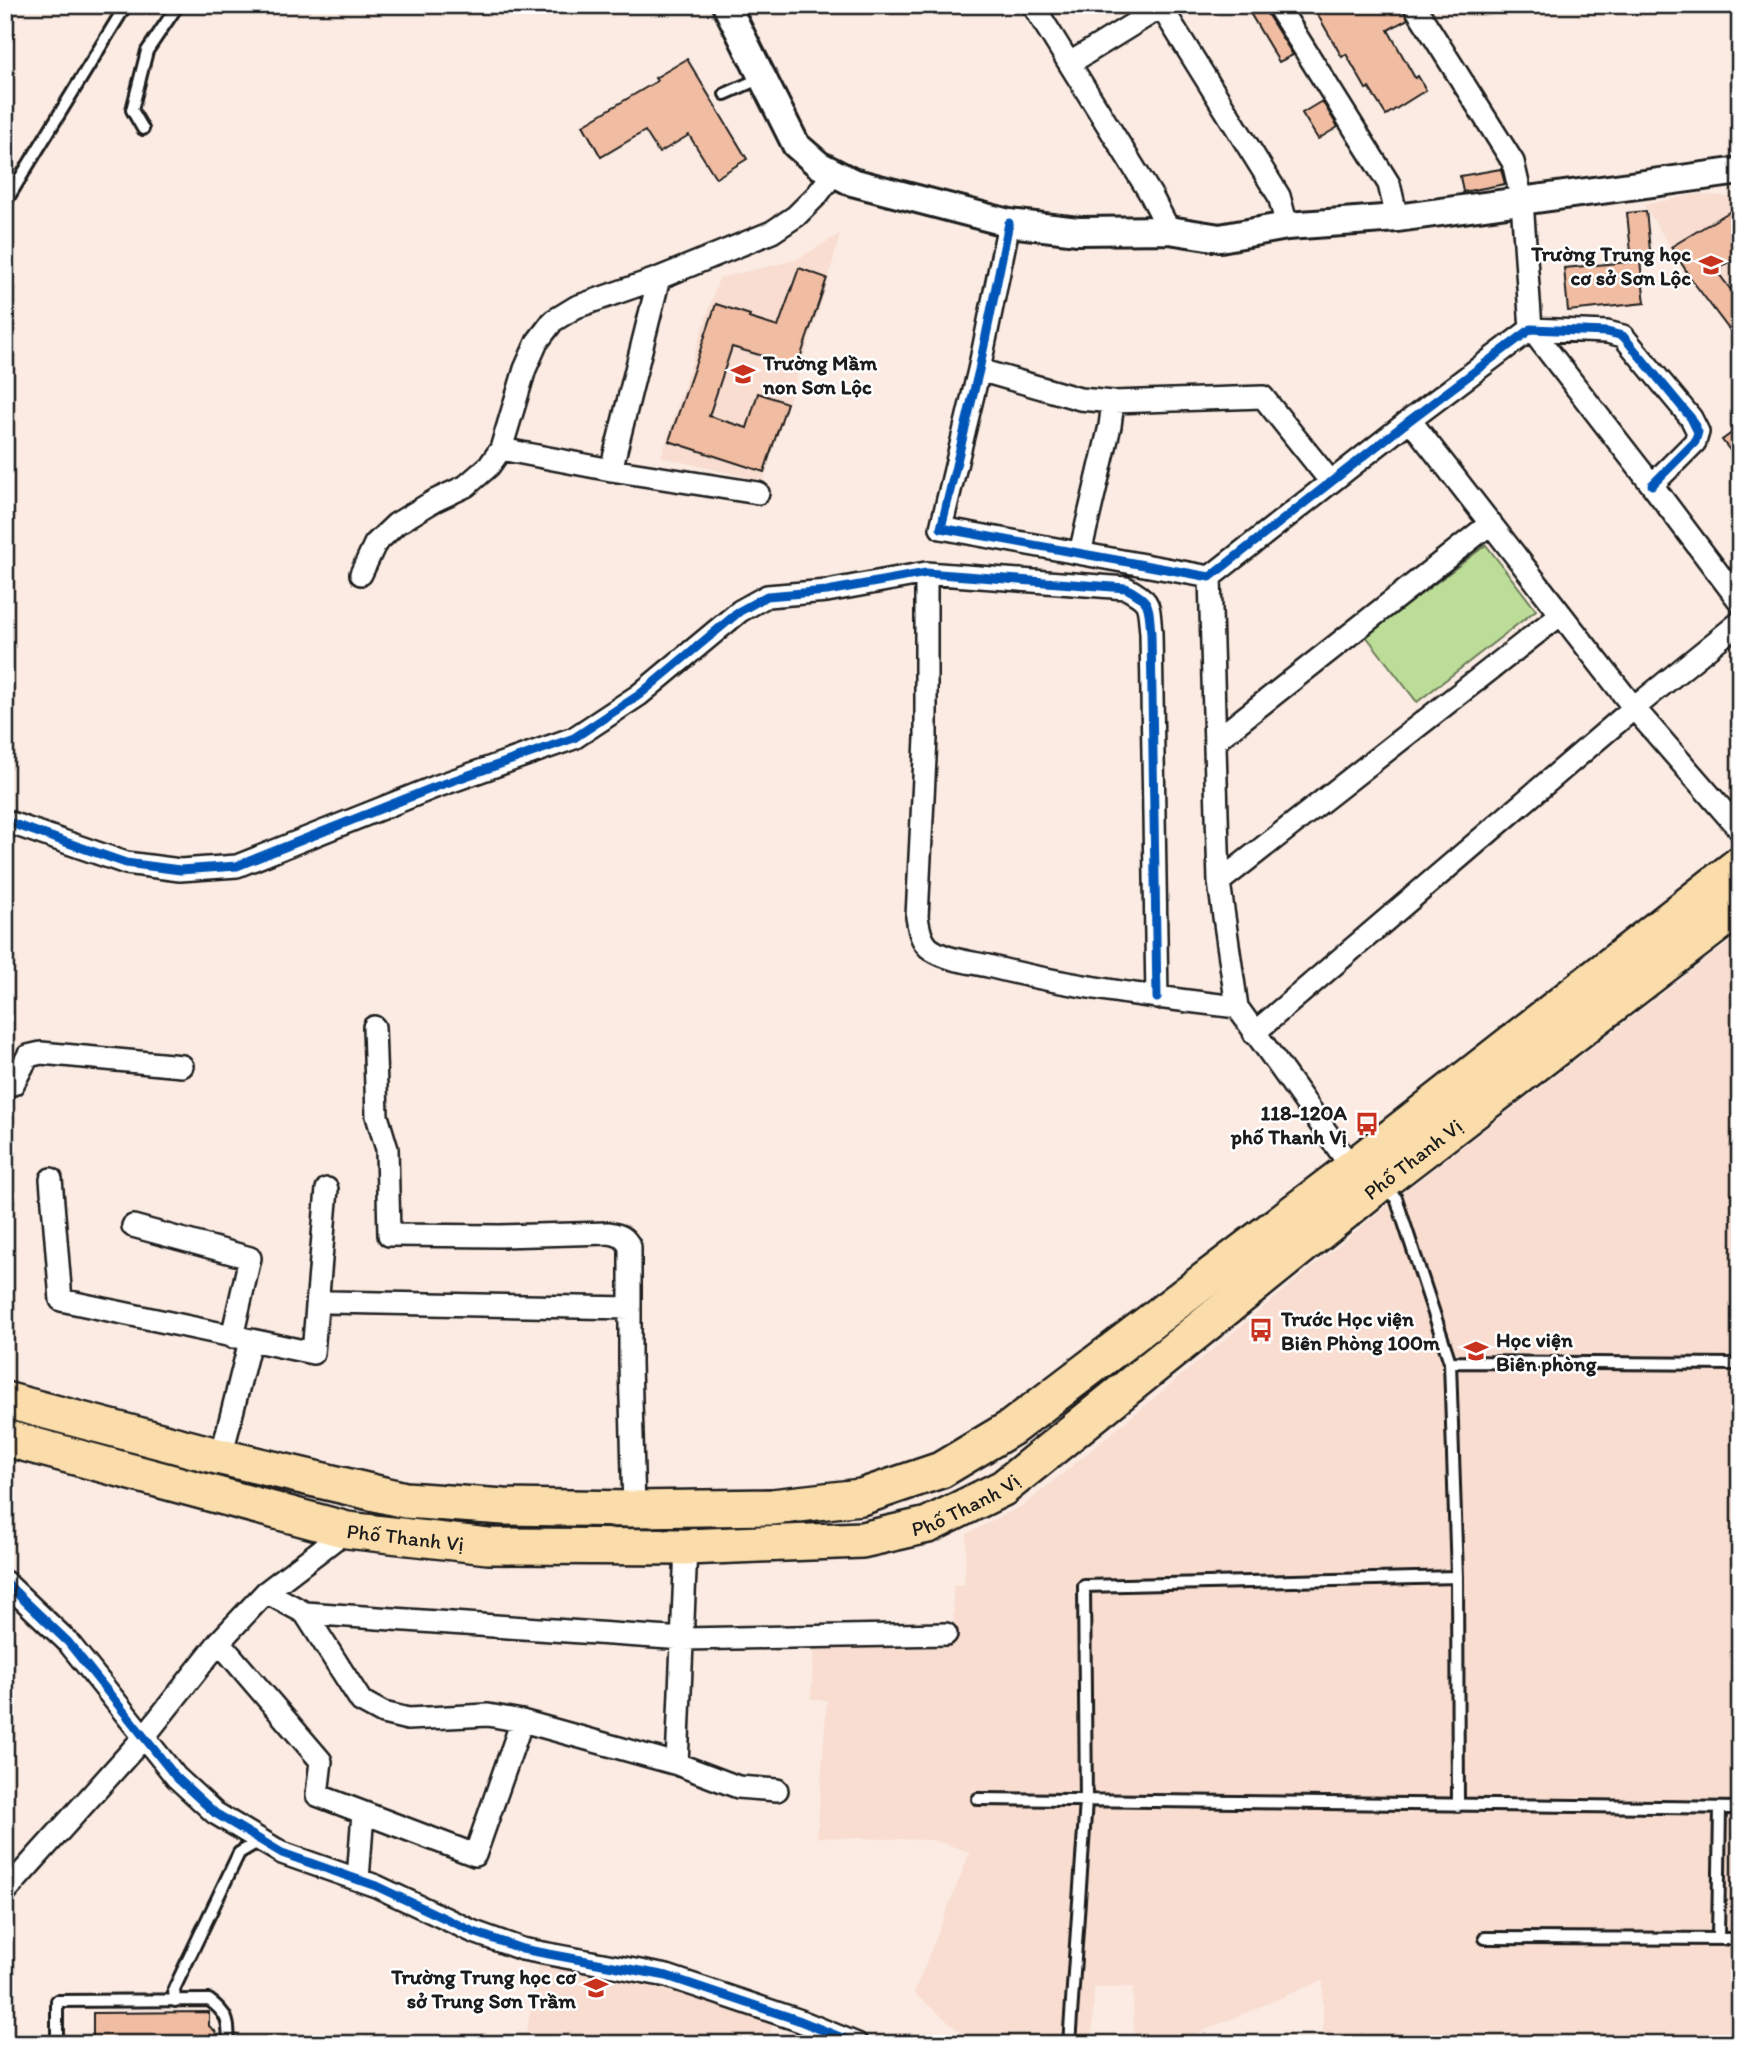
<svg xmlns="http://www.w3.org/2000/svg" width="1745" height="2049" font-family="Itim,sans-serif">
<style>
.built{fill:#f8ddd0}
.green{fill:#bcdd97;stroke:#6c7c5a;stroke-width:2}
.building{fill:#f1bda2;stroke:#1c1c1c;stroke-width:2}
.lines{fill:none;stroke-linecap:round;stroke-linejoin:round}
.service-casing{stroke:#1c1c1c;stroke-width:16}
.minor-casing{stroke:#1c1c1c;stroke-width:26}
.tertiary-casing{stroke:#1c1c1c;stroke-width:32}
.primary-casing{stroke:#1c1c1c;stroke-width:40}
.service{stroke:#fff;stroke-width:10}
.minor{stroke:#fff;stroke-width:21}
.tertiary{stroke:#fff;stroke-width:26}
.primary{stroke:#faddab;stroke-width:35}
.cycleway-casing{stroke:#fff;stroke-width:13}
.cycleway{stroke:#0057b8;stroke-width:9}
.labels{text-anchor:middle;dominant-baseline:central;stroke-width:5;stroke-linejoin:round;paint-order:stroke}
.poi-label{font-size:21px;font-weight:bold;fill:#1c1c1c;stroke:#fff;text-anchor:end}
.street-label{font-size:21px;fill:#1c1c1c;stroke:#fff}
</style>
<rect width="100%" height="100%" fill="#fbebe3"/>
<filter id="ink" filterUnits="userSpaceOnUse"><feTurbulence type="fractalNoise" baseFrequency=".0143" numOctaves="2"/><feDisplacementMap in="SourceGraphic" scale="14" xChannelSelector="R" yChannelSelector="G"/><feConvolveMatrix kernelMatrix="1 2 1 2 8 2 1 2 1" color-interpolation-filters="sRGB"/></filter>
<g filter="url(#ink)">
<path class="built" d="M1698,194L1740,198V344L1694,283L1644,205Z
M840,234L825,291L763,481L661,457L719,278L796,260Z
M1740,934V2044H1323V1980L1172,2044H1134L1133,1987L1094,1988L1092,2044H977L970,2040L914,1993L970,1852L933,1840L817,1837L827,1700L811,1699L814,1642L954,1638L953,1586L964,1584L967,1534L1027,1503L1396,1198Z
M540,1962L775,2014L767,2044H524Z"/>
<path class="green" d="M1486,545L1536,610L1417,702L1366,636Z"/>
<path class="building" d="M1264,5L1266,12L1293,55L1279,62L1250,13Z
M1312,5H1401L1408,19L1388,30L1415,78L1418,76L1426,90L1386,115L1369,88L1366,89L1346,54L1342,57Z
M687,59L747,159L716,178L689,135L659,153L645,131L601,157L583,125L657,81L655,78Z
M1322,101L1338,127L1318,139L1302,113Z
M1501,169L1505,184L1463,192L1460,176Z
M1734,209L1740,218V255L1716,270L1740,302V344L1694,283L1671,247Z
M1646,211L1651,260L1632,262L1627,213Z
M1640,261L1645,303L1568,311L1564,268Z
M799,268L827,278L796,370L762,359L763,356L732,347L709,416L747,428L758,393L787,403L764,472L669,441L716,304L750,315L749,318L778,327Z
M1740,427V463L1722,440Z
M209,2012V2026L215,2031L220,2044H93V2013Z
M798,2034L822,2044H794Z"/>
<g class="lines">
<g class="service-casing">
<path id="service" d="M725,94L761,78
M143,129L132,110L147,51L178,5
M5,203L126,5
M1383,1189L1396,1198L1450,1362L1457,1577L1458,1806
M1450,1362L1740,1364
M978,1799L1740,1808
M1485,1938L1740,1939
M1718,1938L1720,1808
M175,2001L174,1989L239,1853L261,1840
M57,2044V2001L209,2000C227,2013 230,2022 228,2044
M1069,2044L1086,1801L1084,1586L1457,1577"/>
</g>
<g class="minor-casing">
<path id="minor" d="M1033,5L1151,195L1169,230
M1160,5L1279,196L1287,226
M1277,5L1389,184L1397,218
M1414,5L1513,162L1522,201L1531,329L1652,485L1740,602
M1070,63L1161,7
M1009,223L979,370L941,528L1210,577L1410,420L1531,329L1607,332L1623,336L1691,418L1698,432L1695,442L1652,485
M979,370L1080,399L1113,402L1263,397L1331,482
M1410,420L1634,708L1740,830
M501,449L611,470L758,493
M611,470L659,278
M1080,553L1110,426L1113,402
M926,573V738L917,917C919,929 921,943 932,950C948,960 970,962 988,966C1070,987 1153,997 1237,1007
M361,574L375,544L396,524L434,501L466,486L489,466L501,449L525,369L537,342L553,321L576,307L659,278L772,232L796,216L817,195L834,173
M1210,577L1219,882L1237,1007L1352,1168
M1215,741L1491,523
M5,821L126,863L180,870L237,866L435,787L574,738L639,695L740,611L767,596L827,591L926,573L1126,588C1152,602 1148,604 1151,633L1157,998
M1219,882L1561,614
M374,1027L377,1116L387,1149L389,1235L500,1236L609,1233C620,1235 625,1237 630,1247V1363L634,1509
M1254,1033L1634,708L1740,622
M5,1085L13,1084L28,1056L41,1053L182,1066
M51,1179L61,1300L313,1353L327,1189
M133,1226L250,1258L232,1337
M329,1302L630,1308
M221,1457L250,1341
M5,1582L68,1642L176,1777L215,1813L282,1853L376,1886L474,1932L522,1949L667,1976L798,2020L857,2044
M266,1592L305,1613L684,1639L946,1634
M305,1613L361,1701L383,1713L408,1719L488,1715L522,1721L677,1764L738,1787L777,1790
M219,1642L321,1761L317,1795L475,1855L522,1721
M677,1764L686,1547
M358,1879L363,1813
M5,1892L144,1737L219,1642L266,1592L347,1530"/>
</g>
<g class="tertiary-casing">
<path id="tertiary" d="M726,5L796,145L819,165L852,182L1009,223L1078,231L1169,230L1220,238L1287,226L1397,218L1740,171"/>
</g>
<g class="primary-casing">
<g id="primary">
<path d="M5,1400L221,1457L405,1500L504,1507L634,1509L772,1507L861,1497L941,1470L1011,1428L1352,1168L1740,864"/>
<path id="s1" d="M5,1438L347,1530L488,1546L686,1547L862,1540L928,1525L1003,1488L1378,1185L1740,907"/>
</g>
</g>
<use href="#service" class="service"/>
<use href="#minor" class="minor"/>
<use href="#tertiary" class="tertiary"/>
<use href="#primary" class="primary"/>
<g class="cycleway-casing">
<path id="cycleway" d="M1009,223L979,370L941,528L1210,577L1410,420L1531,329L1607,332L1623,336L1691,418L1698,432L1695,442L1652,485
M5,821L126,863L180,870L237,866L435,787L574,738L639,695L740,611L767,596L827,591L926,573L1126,588C1152,602 1148,604 1151,633L1157,998
M5,1582L68,1642L176,1777L215,1813L282,1853L376,1886L474,1932L522,1949L667,1976L798,2020L857,2044"/>
</g>
<use href="#cycleway" class="cycleway"/>
</g>
</g>
<defs>
<g id="school-bare" transform="scale(1.89)"><path d="M0-5L7-2L0 1L-7-2ZM-4 1L0 2.5L4 1V4Q0 6-4 4Z" fill="#c8321e" stroke="#fff" stroke-width="2.5" paint-order="stroke"/></g>
<g id="bus-bare" transform="scale(1.89)"><path d="M-5-6H5V4H4V6H2V4H-2V6H-4V4H-5ZM-3.5-4V0h7V-4ZM-3.5 1.2v1.5H-2V1.2ZM2 1.2v1.5H3.5V1.2Z" fill="#c8321e" stroke="#fff" stroke-width="2.5" paint-order="stroke"/></g>
<g id="university-bare" transform="scale(1.89)"><path d="M0-5L7-2L0 1L-7-2ZM-4 1L0 2.5L4 1V4Q0 6-4 4Z" fill="#c8321e" stroke="#fff" stroke-width="2.5" paint-order="stroke"/></g>
</defs>
<g fill-rule="evenodd">
<use href="#school-bare" x="1711" y="265"/>
<use href="#school-bare" x="743" y="374"/>
<use href="#bus-bare" x="1367" y="1124"/>
<use href="#bus-bare" x="1261" y="1330"/>
<use href="#university-bare" x="1476" y="1351"/>
<use href="#school-bare" x="596" y="1988"/>
</g>
<g class="labels">
<g class="poi-label">
<text x="1691" y="253">Trường Trung học<tspan x="1691" dy="24">cơ sở Sơn Lộc</tspan></text>
<text x="763" y="362" text-anchor="start">Trường Mầm<tspan x="763" dy="24">non Sơn Lộc</tspan></text>
<text x="1347" y="1112">118-120A<tspan x="1347" dy="24">phố Thanh Vị</tspan></text>
<text x="1281" y="1318" text-anchor="start">Trước Học viện<tspan x="1281" dy="24">Biên Phòng 100m</tspan></text>
<text x="1496" y="1339" text-anchor="start">Học viện<tspan x="1496" dy="24">Biên phòng</tspan></text>
<text x="576" y="1976">Trường Trung học cơ<tspan x="576" dy="24">sở Trung Sơn Trầm</tspan></text>
</g>
<g class="street-label">
<text stroke="none"><textPath href="#s1" startOffset="1547">Phố Thanh Vị</textPath></text>
<text stroke="none"><textPath href="#s1" startOffset="980">Phố Thanh Vị</textPath></text>
<text stroke="none"><textPath href="#s1" startOffset="413">Phố Thanh Vị</textPath></text>
</g>
</g>
<rect width="1745" height="2049" fill="none" stroke="#fff" stroke-width="28"/>
<rect x="14" y="14" width="1717" height="2021" fill="none" stroke="#1c1c1c" stroke-width="2.5" filter="url(#ink)"/>
</svg>
